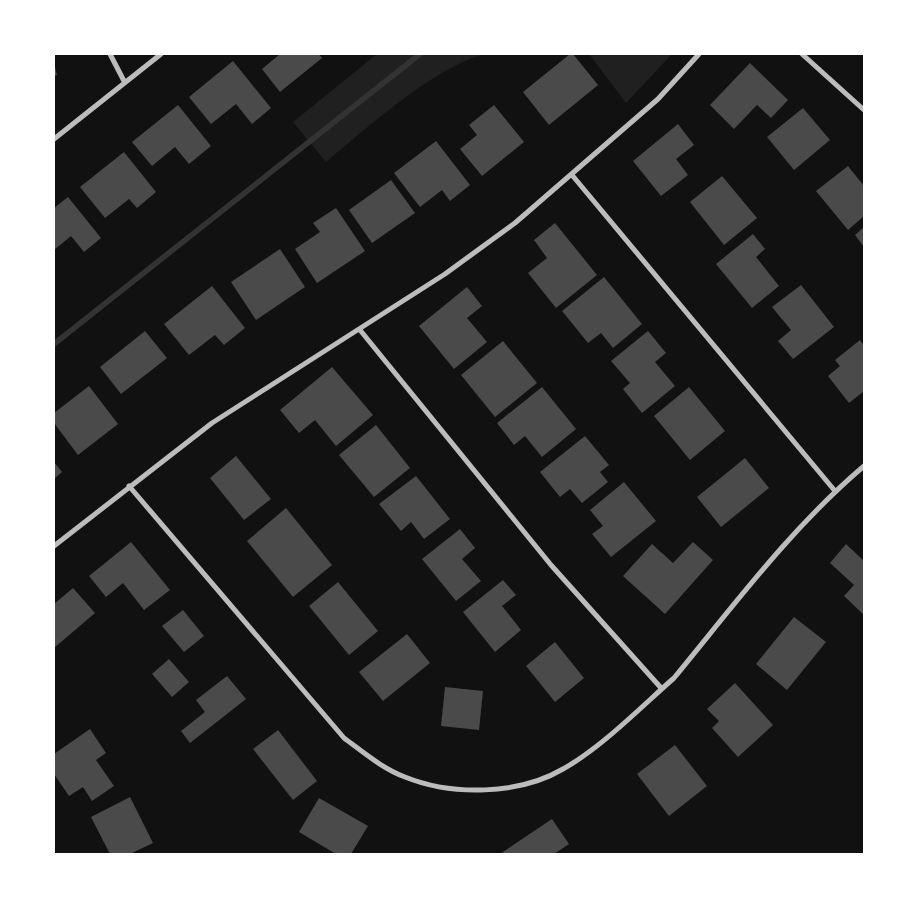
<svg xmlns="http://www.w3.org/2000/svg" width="918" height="908" font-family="'Noto Serif',serif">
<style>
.green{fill:#202020}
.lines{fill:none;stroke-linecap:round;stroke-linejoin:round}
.stream{stroke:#333;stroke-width:5.5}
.building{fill:#4a4a4a}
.minor{stroke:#bcbcbc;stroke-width:5}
</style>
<rect width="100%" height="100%" fill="#111"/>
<path class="green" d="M377,54H485C434,67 367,128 326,162L293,122Z
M589,54H672L626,103Z"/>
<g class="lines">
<path class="stream" d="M54,344L420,54"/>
</g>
<path class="building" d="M280,54H319L322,58L280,92L262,69Z
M570,54H573L598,85L549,125L523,92Z
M233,61L271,108L252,124L236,104L211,124L189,97Z
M750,63L788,100L771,118L757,105L734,129L710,105Z
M54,64L57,75L54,76Z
M178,105L211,146L189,164L175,147L152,166L132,142Z
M494,105L524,142L482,176L460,149L477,135L469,125Z
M803,108L830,140L794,170L767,137Z
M678,124L694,145L676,159L688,175L661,196L633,161Z
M436,141L470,185L450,201L442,190L420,207L394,173Z
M124,152L156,192L137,208L129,199L105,218L80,187Z
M848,166L864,186V216L848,230L816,191Z
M722,176L757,218L724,245L690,202Z
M391,180L415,213L372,243L349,210Z
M68,197L101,238L84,252L71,236L54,250V208Z
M336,208L365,251L317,283L295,249L320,232L313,223Z
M555,223L597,275L556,308L528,273L547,258L534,240Z
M864,227V247L855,235Z
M753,234L765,249L756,257L779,286L752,308L716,264Z
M280,249L305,287L256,320L231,282Z
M604,277L642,324L613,348L601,333L588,343L562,311Z
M801,285L834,327L793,359L778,341L791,330L772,307Z
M212,286L245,328L224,345L215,335L189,355L164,324Z
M467,287L482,306L467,318L487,342L454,369L419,326Z
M145,331L167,358L121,394L100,367Z
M648,331L666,353L655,362L675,386L642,413L623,389L630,383L611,361Z
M860,340L864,346V391L849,403L828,376L840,366L835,360Z
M503,341L537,383L495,417L461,375Z
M332,367L373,415L336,446L315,420L299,433L280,410Z
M89,386L118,424L78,455L54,423V413Z
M542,387L576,429L542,457L525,436L514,445L497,423Z
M689,387L725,431L690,460L654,416Z
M376,425L410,468L374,497L339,455Z
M585,436L609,465L600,472L608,482L582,503L570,489L560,497L540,472Z
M236,456L271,499L244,520L210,478Z
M745,458L769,488L721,527L697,497Z
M54,462L62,472L54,479Z
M416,476L450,519L424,539L411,522L401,531L379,504Z
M624,482L656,521L611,557L592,534L603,526L590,510Z
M286,508L332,565L293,597L247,541Z
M460,529L475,548L462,559L481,581L456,601L422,559Z
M131,542L170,590L144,610L123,583L106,597L89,576Z
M693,542L713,560L665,614L623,576L652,544L673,563Z
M846,544L864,561V615L844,596L854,585L830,563Z
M503,580L516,595L502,606L521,630L495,652L463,612Z
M338,582L378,631L349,655L309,606Z
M73,588L95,613L54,648V604Z
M183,610L204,636L184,652L162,626Z
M794,617L826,642L787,690L756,664Z
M407,634L430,663L383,701L359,672Z
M555,642L584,678L555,702L526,666Z
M169,659L189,682L172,697L152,674Z
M227,676L246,699L190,743L181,731L205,712L196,700Z
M735,683L773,725L738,757L712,728L719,721L707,709Z
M445,687L483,691L479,730L441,726Z
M90,729L106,753L96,760L114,786L92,801L83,787L69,796L54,774V754Z
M278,730L317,781L293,800L253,749Z
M675,745L707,786L669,816L637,774Z
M130,797L153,843L130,854H110L91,817Z
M319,798L368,826L351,854H336L299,832Z
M552,819L569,844L554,854H500Z"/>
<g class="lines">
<path class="minor" d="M110,54L124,81
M802,54L864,110
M54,139L161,54
M572,175L835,491
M360,330L551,565L662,689
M129,486L344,738C363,752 383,769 405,777C452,796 519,795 563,769C601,748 641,707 674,678C735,604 791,528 864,466
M54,546L212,423L445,274L515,223L658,99L699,54"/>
</g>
<rect width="918" height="908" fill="none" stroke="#ffffff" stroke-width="110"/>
</svg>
